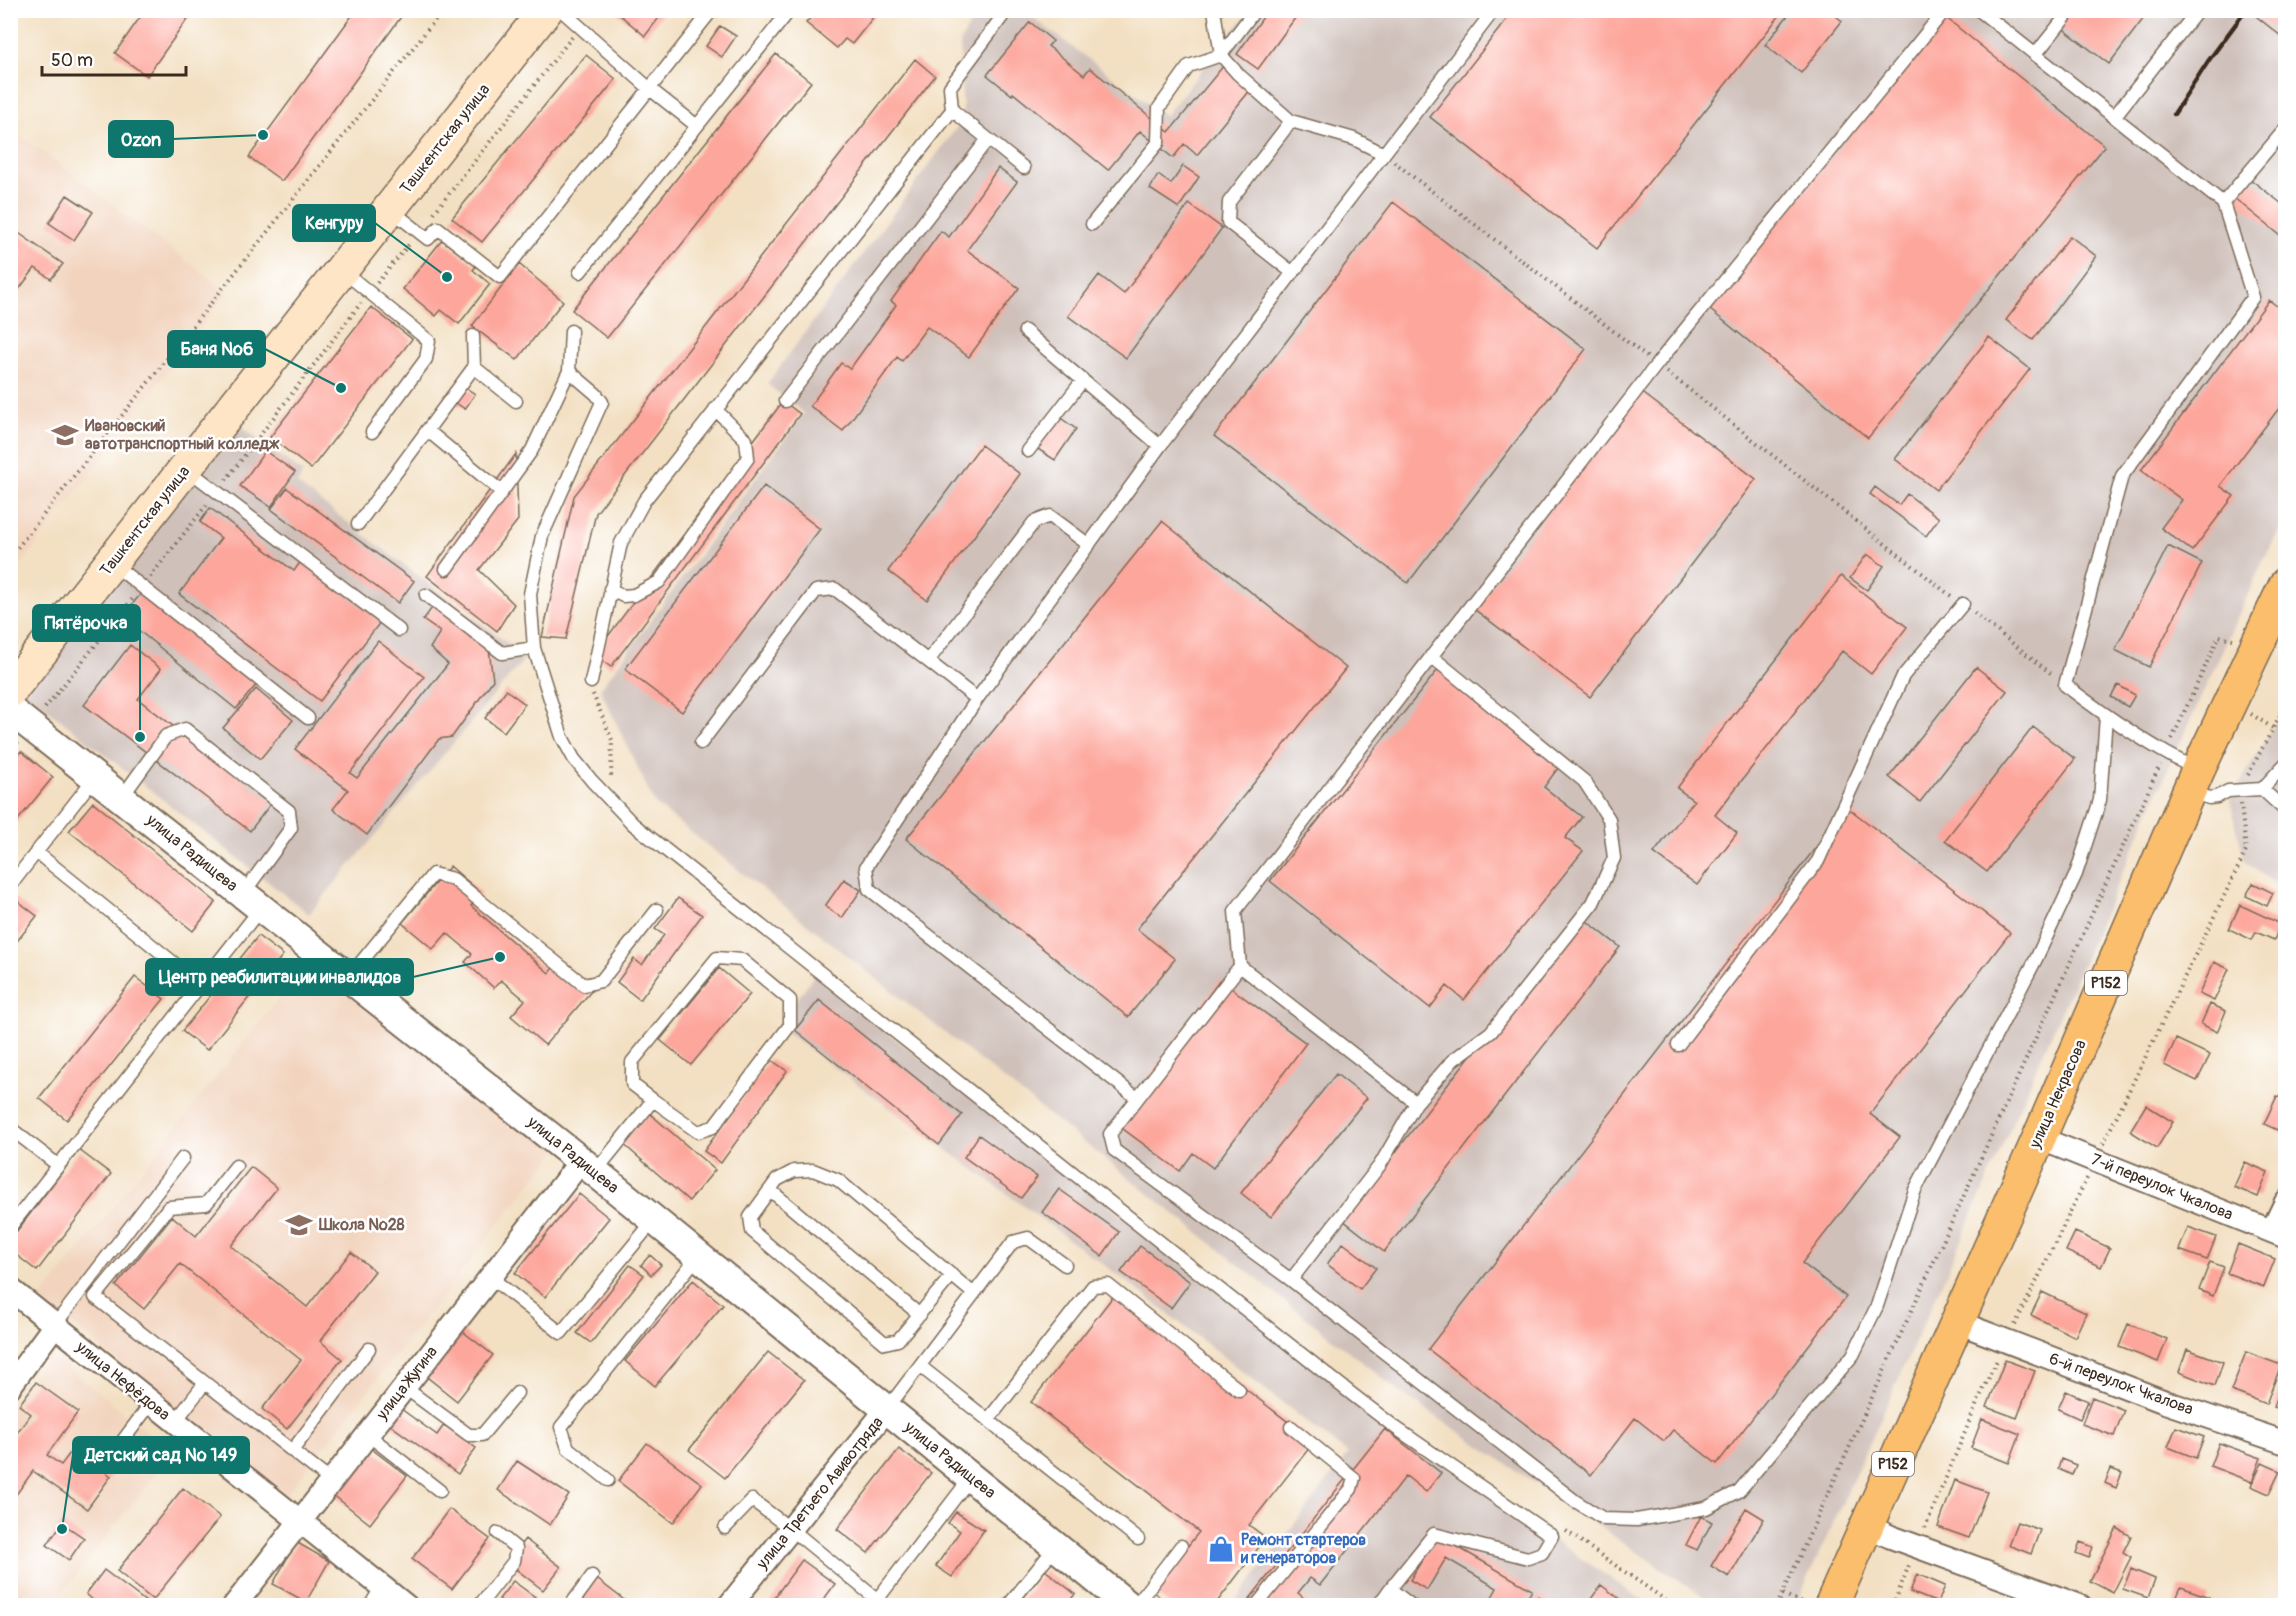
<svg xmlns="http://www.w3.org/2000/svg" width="2296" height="1616" font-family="Pangolin,sans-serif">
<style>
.built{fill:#f2d4be}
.industrial{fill:#cfc0ba}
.building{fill:#fda69b}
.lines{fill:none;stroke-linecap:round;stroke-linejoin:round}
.service-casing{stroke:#7b6a58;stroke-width:15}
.minor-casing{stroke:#7b6a58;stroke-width:26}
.tertiary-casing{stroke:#7b6a58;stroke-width:32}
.secondary-casing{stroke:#7b6a58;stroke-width:36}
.primary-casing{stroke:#7b6a58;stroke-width:36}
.path{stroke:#7b6a58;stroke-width:4;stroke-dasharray:1.5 4.5;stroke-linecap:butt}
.service{stroke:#fff;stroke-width:12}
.minor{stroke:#fff;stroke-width:22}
.tertiary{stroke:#fff;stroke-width:28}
.secondary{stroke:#fde5c5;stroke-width:33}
.primary{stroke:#fabe6d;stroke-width:33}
.rail{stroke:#3b2a1e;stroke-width:4.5}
.labels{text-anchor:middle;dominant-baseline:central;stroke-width:5;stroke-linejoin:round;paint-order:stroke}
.shield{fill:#fff;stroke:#766a62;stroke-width:1.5}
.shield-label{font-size:15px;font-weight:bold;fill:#3b2a1e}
.street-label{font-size:16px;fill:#3b2a1e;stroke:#fff}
.education-label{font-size:16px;font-weight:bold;fill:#785e54;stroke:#fff;text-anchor:start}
.shop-label{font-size:16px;font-weight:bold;fill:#366cbe;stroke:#fff;text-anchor:start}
.leader{fill:none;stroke:#0f766e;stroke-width:2}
.callout-dot{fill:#0f766e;stroke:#fff;stroke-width:2}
.callout{fill:#0f766e;stroke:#0f766e;stroke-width:2}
.callout-label{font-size:18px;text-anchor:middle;font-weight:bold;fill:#fff}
</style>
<rect width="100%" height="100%" fill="#fff"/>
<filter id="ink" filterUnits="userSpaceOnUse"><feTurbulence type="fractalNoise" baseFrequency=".0167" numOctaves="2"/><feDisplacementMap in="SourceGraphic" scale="12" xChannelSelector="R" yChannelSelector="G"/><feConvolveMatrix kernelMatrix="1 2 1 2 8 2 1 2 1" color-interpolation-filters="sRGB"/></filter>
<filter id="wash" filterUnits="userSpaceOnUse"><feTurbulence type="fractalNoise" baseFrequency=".008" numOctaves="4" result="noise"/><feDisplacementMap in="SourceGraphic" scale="24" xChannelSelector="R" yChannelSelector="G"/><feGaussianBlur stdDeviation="1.35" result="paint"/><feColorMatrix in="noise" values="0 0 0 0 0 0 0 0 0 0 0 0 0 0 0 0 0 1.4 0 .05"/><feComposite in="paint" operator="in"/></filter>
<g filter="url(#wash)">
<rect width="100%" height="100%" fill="#f3e0c3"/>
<path class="built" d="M10,127L228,292L11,578H10Z
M313,955L557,1150L284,1498L40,1299Z
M49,1353L173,1452L53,1605L11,1606V1405Z"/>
<path class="industrial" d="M978,11H1024L1165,116L1249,11H2285V520L2262,563L2156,796L1955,1254L1796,1605H1716L1400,1392L655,804L600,689L804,413L767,384L963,119L960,42Z
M236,423L303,473L297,484L526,657L309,914L25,692Z
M2285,707V891L2245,862L2230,800Z
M814,975L1396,1431L1649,1605H1233L1348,1454L1134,1287L778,1026Z"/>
<g id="blocks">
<path class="building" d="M145,10H194L147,76L115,53Z
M356,10H406L282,181L249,157Z
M614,10H665L645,36Z
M817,10H879L852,44L845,39L837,48L806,23Z
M1268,10H1301L1258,69L1237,54Z
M1514,10H1784L1597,248L1430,117Z
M1792,10H1829L1842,21L1801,73L1765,45Z
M2068,10H2150L2109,64L2057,24Z
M2253,10H2286V31L2281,36L2252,13Z
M1945,17L2105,146L1868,438L1709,309Z
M1030,22L1053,41L1048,46L1084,75L1090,68L1169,132L1224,65L1252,88L1197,155L1184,144L1173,158L1140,131L1108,170L1013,93L1012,95L987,75Z
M720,26L736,36L722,57L706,46Z
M776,54L811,82L607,338L572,310Z
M586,55L616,79L482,242L452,218Z
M915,59L935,76L596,513L566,639L542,637L574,496Z
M1183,166L1199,177L1179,208L1150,189L1158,175L1171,184Z
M998,168L1017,182L967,250L1019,288L969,357L927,327L902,361L897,357L843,431L810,406L841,363L850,369L896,305L891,301L941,231L949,237Z
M2250,179L2286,207V240L2234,198Z
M67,195L93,212L74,240L49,223Z
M1393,202L1586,349L1408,583L1214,436Z
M1189,204L1222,228L1126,358L1068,316L1099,275L1124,294Z
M10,227L63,264L51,279L35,268L17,292L10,288Z
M2070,236L2096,256L2033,340L2006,320Z
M442,240L476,266L473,270L490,284L459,324L441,310L436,316L403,289Z
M519,264L563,301L517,360L472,326Z
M2269,300L2286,313V399L2220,486L2234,496L2192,551L2161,528L2182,500L2141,470Z
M371,307L412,339L311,469L270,437Z
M1989,337L2030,369L1936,490L1895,459Z
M463,386L475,394L465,409L453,401Z
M1640,391L1756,479L1590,697L1474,609Z
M783,401L800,414L611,667L594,655Z
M1055,414L1076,429L1055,460L1033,446Z
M981,445L1020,474L927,600L888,571Z
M265,451L295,472L271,507L240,486Z
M516,454L518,520L479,570L514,604L497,631L427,576Z
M764,486L820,529L682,712L625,669Z
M1875,487L1899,505L1907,494L1939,518L1926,536L1870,494Z
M287,488L414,581L398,603L271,509Z
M210,508L294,571L301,561L381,621L320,701L179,594L221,538L200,522Z
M1162,521L1346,668L1137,929L1175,959L1128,1017L906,839Z
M2168,546L2202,563L2149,667L2115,650Z
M1867,554L1884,566L1867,590L1850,578Z
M1841,576L1907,627L1871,674L1842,651L1715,815L1737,833L1697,885L1654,853L1694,801L1677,788Z
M143,591L257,684L236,709L122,617Z
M437,601L488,642L493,680L452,737L439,739L367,835L333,809L348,790L295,749L378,641L424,677L350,773L357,778L448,664L430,648L440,632L423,620Z
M130,645L161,669L138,699L272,802L250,831L84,705Z
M1440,667L1561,764L1544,787L1582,817L1565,838L1583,851L1464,1000L1447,986L1430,1008L1270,881Z
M1976,667L2007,691L1920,802L1889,777Z
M2118,685L2135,695L2128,707L2111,697Z
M256,689L293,720L260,759L223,728Z
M506,690L525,704L504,732L485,718Z
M2033,727L2075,759L1987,872L1945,840Z
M21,751L53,777L10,830V764Z
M93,802L216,902L193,931L69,831Z
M1847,807L2010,933L1870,1114L1900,1137L1802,1263L1846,1297L1717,1464L1673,1430L1664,1441L1635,1418L1591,1475L1428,1349Z
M450,866L481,893L471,906L549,973L559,960L593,989L545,1045L511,1016L525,1000L501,980L494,988L465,962L472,954L447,933L433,949L402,923Z
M844,879L861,890L842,918L825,906Z
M2253,883L2273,893L2267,906L2246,896Z
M10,895L37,916L10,950Z
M678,898L702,915L640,1000L617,982L634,959L642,965L664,935L655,929Z
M2240,905L2281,924L2274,940L2256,932L2252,940L2229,929Z
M1579,915L1620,947L1384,1252L1343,1220Z
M258,936L283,955L207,1050L182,1031Z
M2214,962L2229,969L2214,1001L2199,994Z
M719,968L750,994L691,1065L660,1040Z
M135,977L164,999L67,1120L39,1098Z
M1220,980L1306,1043L1213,1168L1193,1153L1180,1171L1115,1123Z
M819,1000L962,1115L939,1145L795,1030Z
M2210,1004L2226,1011L2217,1032L2201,1024Z
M2176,1039L2210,1055L2197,1081L2164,1065Z
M770,1059L787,1071L721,1163L704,1151Z
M1336,1074L1367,1098L1271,1217L1241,1193Z
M2277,1096L2286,1100V1134L2264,1124Z
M2146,1105L2173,1122L2157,1148L2130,1131Z
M648,1112L715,1170L689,1201L622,1143Z
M979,1135L1037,1177L1021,1198L964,1157Z
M79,1150L111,1174L37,1271L10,1250V1240Z
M2245,1162L2268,1172L2258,1197L2234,1187Z
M251,1167L277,1188L231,1246L307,1307L351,1252L375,1271L320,1341L342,1359L287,1429L262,1409L301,1360L180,1264L144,1309L116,1286L172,1216L196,1236Z
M1059,1189L1119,1232L1102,1256L1042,1212Z
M579,1194L609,1218L545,1297L515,1273Z
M2188,1227L2216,1237L2207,1260L2179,1250Z
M2075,1232L2110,1248L2101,1267L2066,1251Z
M1343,1243L1376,1268L1360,1289L1327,1264Z
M2238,1244L2275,1259L2264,1287L2227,1273Z
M1140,1246L1190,1282L1171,1308L1121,1272Z
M650,1255L661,1265L651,1275L641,1265Z
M2210,1262L2224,1267L2213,1296L2199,1290Z
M630,1265L644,1275L591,1343L577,1333Z
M693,1280L723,1305L655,1386L625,1361Z
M1118,1290L1314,1442L1249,1525L1266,1538L1214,1606H1171L1152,1591L1199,1532L1031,1402Z
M2042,1292L2086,1313L2075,1337L2031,1315Z
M2128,1324L2167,1339L2158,1362L2119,1347Z
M462,1331L493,1355L457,1401L427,1377Z
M2187,1349L2223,1362L2215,1386L2179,1372Z
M768,1352L804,1380L725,1478L689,1450Z
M2246,1352L2281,1365L2266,1404L2231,1391Z
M2005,1360L2035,1371L2017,1418L1987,1407Z
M36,1382L78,1412L47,1455L61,1465L73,1449L111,1476L87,1509L33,1471L10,1503V1442L31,1414L19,1405Z
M2282,1384L2286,1386V1411L2274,1407Z
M2066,1391L2088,1401L2080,1419L2058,1409Z
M2092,1397L2124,1410L2114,1436L2082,1424Z
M401,1409L437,1435L444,1425L476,1448L458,1474L389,1424Z
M1982,1419L2020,1434L2009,1463L1971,1448Z
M2176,1427L2204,1437L2196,1458L2168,1447Z
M1385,1429L1441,1473L1426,1492L1406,1476L1320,1585L1310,1578L1298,1593L1313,1606H1244Z
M647,1443L702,1484L673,1523L618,1481Z
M2219,1443L2261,1458L2252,1482L2210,1466Z
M369,1447L407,1476L370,1524L332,1494Z
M899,1449L931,1473L868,1553L837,1529Z
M2061,1459L2076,1465L2072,1475L2058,1469Z
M517,1461L569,1495L550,1525L498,1490Z
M2262,1463L2280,1471L2269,1494L2251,1486Z
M2111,1469L2122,1473L2116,1488L2105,1483Z
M1955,1480L1987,1492L1969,1538L1938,1527Z
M183,1488L220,1517L153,1600L117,1571Z
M1746,1508L1764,1519L1729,1577L1711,1566Z
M449,1509L490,1539L452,1589L412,1559Z
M956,1512L984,1530L952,1577L936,1566L960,1531L948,1523Z
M1701,1516L1712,1522L1697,1550L1686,1545Z
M2017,1522L2040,1530L2031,1554L2008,1545Z
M62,1523L84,1538L69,1560L47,1545Z
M2117,1528L2131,1536L2123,1552L2131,1557L2113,1593L2090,1581Z
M1437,1535L1532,1590L1523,1606H1487L1497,1588L1446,1558L1427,1590L1410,1580Z
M525,1539L561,1567L543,1590L507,1562Z
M296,1542L329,1561L306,1602L273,1584Z
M2080,1542L2093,1547L2089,1558L2076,1553Z
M802,1560L835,1584L819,1606H768Z
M2131,1569L2155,1579L2148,1598L2123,1589Z
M104,1570L146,1602L143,1606H100L86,1594Z
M1045,1570L1075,1594L1066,1606H1017Z
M589,1573L624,1600L620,1606H572Z
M1917,1574L1945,1586L1938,1603L1910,1592Z
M513,1581L535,1597L529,1606H508L499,1599Z
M1601,1585L1629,1606H1586Z
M2181,1587L2209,1597L2206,1606H2173Z
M1538,1596L1560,1606H1534Z
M1981,1599L1996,1605V1606H1979Z"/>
</g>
</g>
<g filter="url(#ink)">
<use href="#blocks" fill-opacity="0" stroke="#7b6a58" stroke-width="1.5"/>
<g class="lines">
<g class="service-casing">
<path id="service" d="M561,10L650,89L697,126
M1214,10L1221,55L1255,10
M1945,10L1657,364L1235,911L1240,966L1110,1134L1114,1150L1291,1280L1575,1501L1604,1519L1637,1520L1706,1508L1739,1491L1853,1355L1877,1306L1915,1190L2036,959L2076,874L2100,800L2106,716
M1979,10L2223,203L2286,128
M2035,55L2071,10
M952,110L1024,168
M2114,117L2198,10
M1291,121L1229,202L1228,222L1293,273
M391,210L428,239L438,228L500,277L712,10
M1092,224L1158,143L1159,108L1189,66L1221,55L1238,74L1291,121L1354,139L1384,154
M343,271L429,341L426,359L372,432
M580,272L790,10
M571,331L569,371L596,394L602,402L542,536L530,594L534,648L562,737L574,759L592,781L633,824L1353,1395L1396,1428L1552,1536L1542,1553L1528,1558L1434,1534L1390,1589
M1025,331L1160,446
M473,336L474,367L516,401
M785,401L988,139
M427,430L502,492
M1028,451L1083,380
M187,469L399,630
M358,524L474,367
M113,564L308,718
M446,569L532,450L569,371
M610,589L623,596L634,595L659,582L748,458L746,440L715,409
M426,595L502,653L534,648
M928,661L1034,522L1050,516L1089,545
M591,682L621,543L644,501L952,110L950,87L1007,10
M701,743L816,591L835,589L977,699
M2196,769C2149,746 2107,717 2065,685L2122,476L2253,297L2223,203
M2262,789L2286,811
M2190,791L2209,798L2217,797L2228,791L2262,789L2286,763
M122,797L166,736L185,729L289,811L291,828L243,894
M36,852L200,984
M10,886L95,777
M1240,966L1416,1103L1453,1060L1491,1032L1593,903L1614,858L1609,819L1584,781L1431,656
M349,977L433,874L453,879L584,985L601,981L657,910
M1678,1045L1818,861L1903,676L1963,604
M1137,1098L869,889L866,867L977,699L1160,446L1494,10
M10,1128L59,1166
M236,1166L206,1204L169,1207L95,1297L331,1481
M595,1172L653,1100L698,1132L713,1127L790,1025V1000L742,960L717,958L632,1062V1084L653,1100
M770,1190L920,1315
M10,1227L261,908
M952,1275L898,1340L885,1343L752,1231L750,1217L777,1180L794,1171L813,1170L838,1180L974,1294
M490,1277L561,1333L654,1220
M1291,1280L1380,1165L1416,1103
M54,1326L183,1158
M920,1366L1138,1539
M404,1387L469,1435H482L517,1393
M887,1409L1013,1242L1028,1238L1065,1265
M988,1420L1093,1286L1108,1285L1239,1390
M175,1422L204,1384
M367,1434L440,1491
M292,1451L369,1349
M109,1459L151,1403
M608,1480L568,1448L561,1427L699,1255
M725,1528L752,1500L791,1529L885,1606
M873,1605L971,1477
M370,1606L382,1586
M479,1606L514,1561L516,1548L498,1533
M570,1606L592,1576
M1008,1606L1056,1546
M1135,1606L1181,1546
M1256,1606L1351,1489L1354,1478L1291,1427
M1378,1606L1390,1589L1412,1606"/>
</g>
<g class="minor-casing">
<path id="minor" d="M2039,1138L2286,1237
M2272,1231L2286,1202
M10,1289L406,1606
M1957,1322L2165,1402L2286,1443
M10,1386L54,1326
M1865,1525L1891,1537L2080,1606
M234,1606L581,1161
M729,1606L887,1409"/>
</g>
<g class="tertiary-casing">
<path id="tertiary" d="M10,710L595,1172L1129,1606"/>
</g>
<g class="secondary-casing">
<path id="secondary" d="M10,691L546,10"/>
</g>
<g class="primary-casing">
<path id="primary" d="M1831,1606L2039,1138L2198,770L2286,584"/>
</g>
<path class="path" d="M1394,162L1647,357
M434,213L572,37
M377,283L411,242
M1667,372L1951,596
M226,480L361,303
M10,557L443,10
M150,577L208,503
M1974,613L2053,675
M593,694L612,740L611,779
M45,708L134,597
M2251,714L2273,728
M2172,739L2219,636L2233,639
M10,752L18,742
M2248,775L2286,704
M2103,1144L2246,851L2241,804
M2015,1325L2087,1178
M1925,1528L1978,1401L1998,1358
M1566,1531L1674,1606
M1783,1594L1806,1605
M1777,1606L2160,765
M1893,1606L1909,1565"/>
<use href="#service" class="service"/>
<use href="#minor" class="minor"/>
<use href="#tertiary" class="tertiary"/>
<use href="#secondary" class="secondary"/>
<use href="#primary" class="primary"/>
<path class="rail" d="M2174,114L2209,60L2246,10"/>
</g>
</g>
<defs>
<g id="university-bare" transform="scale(2.07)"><path d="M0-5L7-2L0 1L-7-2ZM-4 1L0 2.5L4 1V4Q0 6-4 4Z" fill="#8d6e63" stroke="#fff" stroke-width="2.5" paint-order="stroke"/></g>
<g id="school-bare" transform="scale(2.07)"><path d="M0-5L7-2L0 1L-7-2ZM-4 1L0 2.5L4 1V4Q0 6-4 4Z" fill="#8d6e63" stroke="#fff" stroke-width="2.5" paint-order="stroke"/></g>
<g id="shop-bare" transform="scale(2.07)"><path d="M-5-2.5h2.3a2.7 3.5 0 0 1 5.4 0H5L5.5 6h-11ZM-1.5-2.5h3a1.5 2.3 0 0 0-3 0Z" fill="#3f7fe0" stroke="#fff" stroke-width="2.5" paint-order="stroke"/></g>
</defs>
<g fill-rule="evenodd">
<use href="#university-bare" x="65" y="435"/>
<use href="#school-bare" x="299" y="1225"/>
<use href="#shop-bare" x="1221" y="1549"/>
</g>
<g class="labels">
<g class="shield">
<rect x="2085" y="971" width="42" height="24" rx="4.5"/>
<rect x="1872" y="1452" width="42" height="24" rx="4.5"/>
</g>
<g class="shield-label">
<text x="2106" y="983">Р152</text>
<text x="1893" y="1464">Р152</text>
</g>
<g class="street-label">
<text transform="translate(445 139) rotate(-52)">Ташкентская улица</text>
<text transform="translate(145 521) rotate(-52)">Ташкентская улица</text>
<text transform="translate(192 853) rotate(39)">улица Радищева</text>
<text transform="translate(2058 1094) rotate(-66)">улица Некрасова</text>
<text transform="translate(573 1155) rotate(39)">улица Радищева</text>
<text transform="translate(2162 1187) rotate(22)">7-й переулок Чкалова</text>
<text transform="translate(123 1381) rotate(39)">улица Нефёдова</text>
<text transform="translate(407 1383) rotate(-52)">улица Жугина</text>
<text transform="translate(2121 1384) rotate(20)">6-й переулок Чкалова</text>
<text transform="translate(950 1460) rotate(39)">улица Радищева</text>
<text transform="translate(820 1493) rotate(-51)">улица Третьего Авиаотряда</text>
</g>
<g class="education-label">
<text x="85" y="426">Ивановский<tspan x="85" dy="18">автотранспортный колледж</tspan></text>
<text x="319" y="1225">Школа №28</text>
</g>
<g class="shop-label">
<text x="1241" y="1540">Ремонт стартеров<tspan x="1241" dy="18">и генераторов</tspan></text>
</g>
</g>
<path class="leader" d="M263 135L173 139M447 277L375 223M341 388L265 349M140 737L140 623M500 957L413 977M62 1529L73 1455"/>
<g class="callout-dot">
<circle cx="263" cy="135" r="6"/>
<circle cx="447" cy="277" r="6"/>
<circle cx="341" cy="388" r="6"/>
<circle cx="140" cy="737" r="6"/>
<circle cx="500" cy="957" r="6"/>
<circle cx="62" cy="1529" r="6"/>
</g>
<g class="callout">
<rect x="109" y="121" width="64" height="36" rx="6"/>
<rect x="293" y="205" width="82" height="36" rx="6"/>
<rect x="168" y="331" width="97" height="36" rx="6"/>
<rect x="33" y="605" width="107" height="36" rx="6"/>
<rect x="146" y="959" width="267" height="36" rx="6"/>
<rect x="73" y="1437" width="176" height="36" rx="6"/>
</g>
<g class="callout-label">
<text x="141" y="146">Ozon</text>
<text x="334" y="229">Кенгуру</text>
<text x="217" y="355">Баня №6</text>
<text x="86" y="629">Пятёрочка</text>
<text x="280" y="983">Центр реабилитации инвалидов</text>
<text x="161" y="1461">Детский сад № 149</text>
</g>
<rect width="2296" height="1616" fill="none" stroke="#fff" stroke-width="36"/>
<path d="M42 66v9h144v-9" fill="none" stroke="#3b2a1e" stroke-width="3"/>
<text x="51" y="66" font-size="18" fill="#3b2a1e" stroke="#ffffff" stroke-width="4.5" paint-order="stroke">50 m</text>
</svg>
